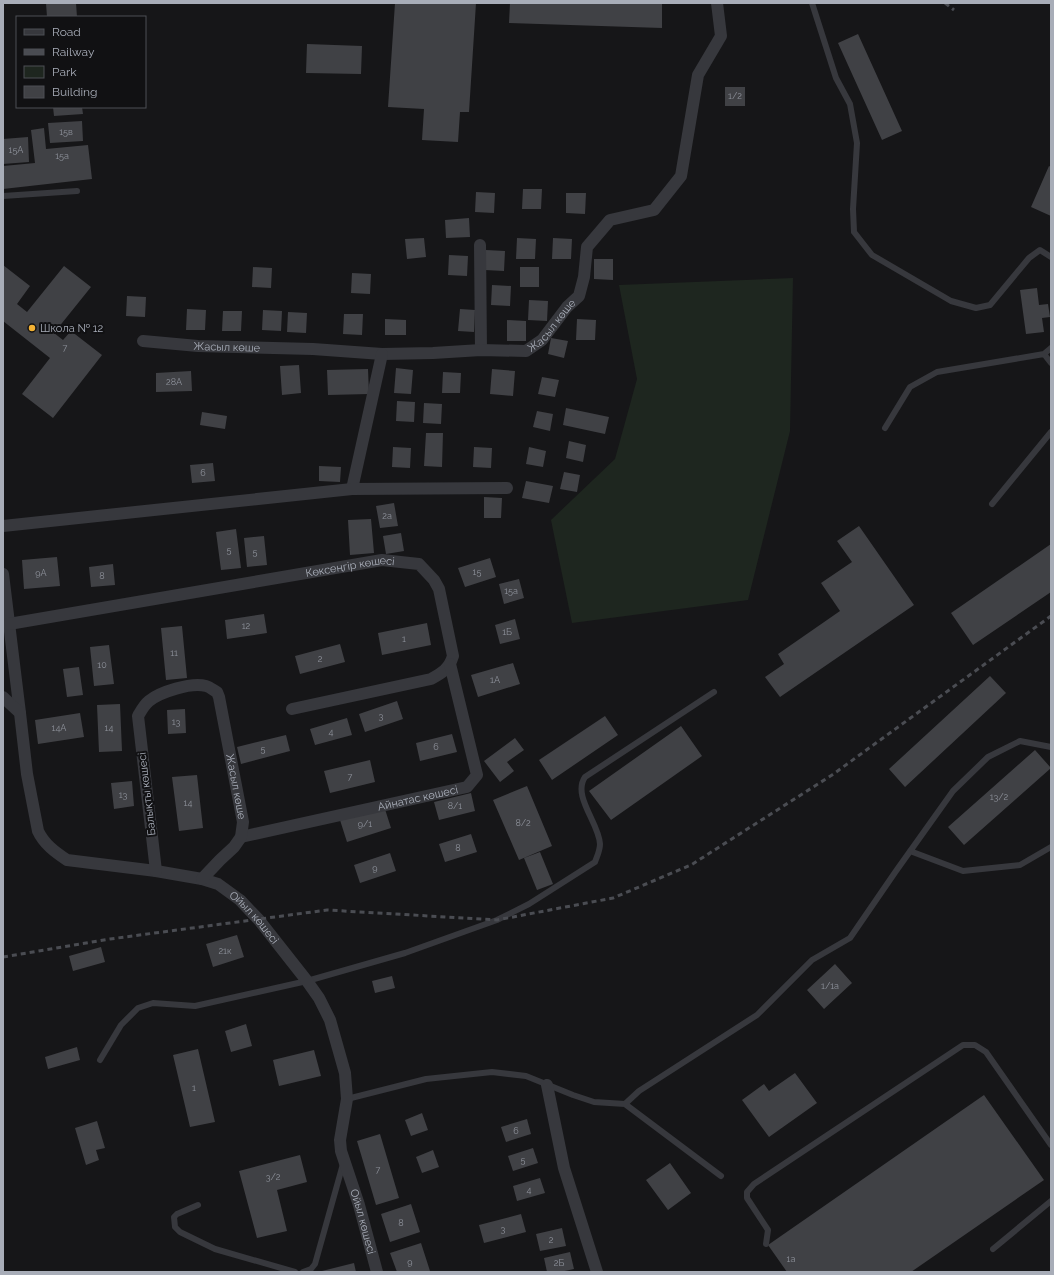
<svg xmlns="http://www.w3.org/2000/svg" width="1054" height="1275" font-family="Raleway,sans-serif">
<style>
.green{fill:#1e261f}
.building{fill:#404145}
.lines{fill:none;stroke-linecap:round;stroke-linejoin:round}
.service{stroke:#37383d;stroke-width:6}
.minor{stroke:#37383d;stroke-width:12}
.rail{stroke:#4a4c52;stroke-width:3;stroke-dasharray:5 4;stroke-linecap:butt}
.poi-dot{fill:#f2b134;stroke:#111113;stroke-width:1.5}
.labels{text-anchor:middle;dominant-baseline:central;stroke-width:4;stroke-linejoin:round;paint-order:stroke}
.number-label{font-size:9px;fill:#8e929b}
.street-label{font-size:11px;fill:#a8adb8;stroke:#111113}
.poi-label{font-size:11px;fill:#a8adb8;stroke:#111113;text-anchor:start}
</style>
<rect width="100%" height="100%" fill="#161618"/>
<path class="green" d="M793,278L790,431L748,600L572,623L551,520L615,459L637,379L619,285Z"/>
<path class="building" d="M46,3H76L77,17H47Z
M395,3H476L469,112H460L458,142L422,140L424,109L388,107Z
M510,3H662V28L509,23Z
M858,34L902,131L882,140L838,43Z
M307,44L362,46L361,74L306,73Z
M725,87H745V106H725Z
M53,107H82L83,114L54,116Z
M82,121L83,141L50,143L48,123Z
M44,128L46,149L88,145L92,179L3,189V166L35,163L31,130Z
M28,137L29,162L3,164V139Z
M1049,166L1051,167V216L1031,207Z
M523,189H542L541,209H522Z
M476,192L495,193L494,213L475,212Z
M566,193H586L585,214L566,213Z
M469,218L470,237L446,238L445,220Z
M424,238L426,257L407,259L405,239Z
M517,238L536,239L535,259H516Z
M553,238L572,239L571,259H552Z
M486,250L505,251L504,271L485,270Z
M449,255L468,256L467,276L448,275Z
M594,259H613V280L594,279Z
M3,265L30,286L17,304L27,312L64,266L91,287L54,333L63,340L71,331L102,355L53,418L22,394L50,358L3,321Z
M253,267L272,268L271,288L252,287Z
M520,267H539V287H520Z
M352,273L371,274L370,294L351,293Z
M492,285L511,286L510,306L491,305Z
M1037,288L1039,305L1048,304L1050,317L1042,318L1044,332L1026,334L1020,290Z
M127,296L146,297L145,317L126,316Z
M529,300L548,301L547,321L528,320Z
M187,309L206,310L205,330H186Z
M460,309L475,310L474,332L458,331Z
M263,310L282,311L281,331L262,330Z
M223,311H242L241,331H222Z
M288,312L307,313L306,333L287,332Z
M344,314H363L362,335L343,334Z
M385,319L406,320V335H385Z
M577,319L596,320L595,340H576Z
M507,320L526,321V341H507Z
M551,338L568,341L564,358L548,354Z
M299,365L301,393L282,395L280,366Z
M396,368L413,370L411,394L394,393Z
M368,369L369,394L328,395L327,370Z
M492,369L515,371L513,396L490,394Z
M191,371L192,391L156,392V373Z
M443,372L461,373L460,393H442Z
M542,377L559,380L555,397L538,394Z
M397,401L415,402L414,422L396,421Z
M424,403L442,404L441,424L423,423Z
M566,408L609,417L605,434L563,425Z
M537,411L553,414L550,431L533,427Z
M202,412L227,416L225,429L200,425Z
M426,433H443L442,467L424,466Z
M569,441L586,445L583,462L566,458Z
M393,447L411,448L410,468L392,467Z
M474,447L492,448L491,468L473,467Z
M529,447L546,451L543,467L526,464Z
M213,463L215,481L192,483L190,465Z
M319,466L341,467L340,482L319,481Z
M564,472L580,475L577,492L560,489Z
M526,481L553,486L549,503L522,498Z
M484,497L502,498L501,518H484Z
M394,503L398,526L380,528L376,506Z
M371,519L374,553L350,555L348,520Z
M859,526L914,605L780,697L765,677L784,664L778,654L840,611L821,583L852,562L837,541Z
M236,529L241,568L221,570L216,532Z
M401,533L404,551L386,554L383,536Z
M264,536L267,565L247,567L244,538Z
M1051,544V592L973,645L951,613Z
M57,557L60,586L24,589L22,560Z
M490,558L496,577L465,587L458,568Z
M113,564L115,585L91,587L89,567Z
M519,579L524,598L504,604L499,584Z
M264,614L267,633L227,639L225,620Z
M515,619L520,639L500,644L495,625Z
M427,623L431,645L382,655L378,633Z
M182,626L187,678L166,680L161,628Z
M340,644L345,662L300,674L295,656Z
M109,645L114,684L94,686L90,647Z
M513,663L520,684L478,697L471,675Z
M79,667L83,695L67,697L63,669Z
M990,676L1006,693L905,787L889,769Z
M397,701L403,719L365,732L359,714Z
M120,704L122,751L99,752L97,705Z
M185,709L186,733L168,734L167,710Z
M80,713L84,737L38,744L35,720Z
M605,716L618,735L552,780L539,760Z
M347,718L352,735L315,745L310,729Z
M681,726L702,756L611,820L589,791Z
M452,734L457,752L420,761L416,743Z
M286,735L290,751L241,764L237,747Z
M515,738L524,750L507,762L514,771L500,782L484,761Z
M1035,750L1051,768L964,845L948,827Z
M370,760L375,782L330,793L324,771Z
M197,775L203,828L179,831L172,777Z
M132,781L134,806L114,809L111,783Z
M527,786L552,846L519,860L493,800Z
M471,793L475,811L439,820L434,802Z
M384,806L391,828L347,842L340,820Z
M471,834L477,852L445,862L439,844Z
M540,852L553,884L537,890L524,858Z
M390,853L396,871L360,883L354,865Z
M237,935L244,957L213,967L206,944Z
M101,947L105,962L73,971L69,956Z
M835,964L852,983L824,1009L807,990Z
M392,976L395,988L375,993L372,981Z
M246,1024L252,1046L231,1052L225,1031Z
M77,1047L80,1060L48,1069L45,1057Z
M198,1049L215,1122L190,1127L173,1055Z
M314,1050L321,1076L279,1086L273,1060Z
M795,1073L817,1103L769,1137L742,1100L764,1084L769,1091Z
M984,1095L1044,1180L911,1272H787L768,1245Z
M422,1113L428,1130L411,1136L405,1120Z
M527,1119L531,1134L506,1142L501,1127Z
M97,1121L105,1148L96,1150L99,1160L86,1165L75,1128Z
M380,1134L399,1198L376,1205L357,1141Z
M533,1148L538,1163L513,1171L508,1156Z
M433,1150L439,1167L422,1173L416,1157Z
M300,1155L307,1182L277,1190L287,1231L257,1238L239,1171Z
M670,1163L691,1193L668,1210L646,1180Z
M540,1178L545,1193L517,1201L513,1186Z
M411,1204L420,1232L390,1242L381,1214Z
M521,1214L526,1232L484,1243L479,1225Z
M562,1228L566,1246L540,1251L536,1234Z
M421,1243L430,1271L397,1272L390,1253Z
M570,1252L574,1269L560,1272H547L544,1258Z
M354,1263L356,1272H322V1271Z"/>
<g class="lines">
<path class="service" d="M812,3L836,78L850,104L857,143L853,209L854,232L872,255L951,301L976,308L990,305L1029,258L1040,250L1051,257
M3,196L77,191
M1044,354L1051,363
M885,428L910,387L937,372L1044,354L1051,348
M992,504L1051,432
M910,851L963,871L1020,865L1051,847
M100,1060L121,1025L138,1008L153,1003L195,1006L307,981L405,953L497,920L529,904L595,862C597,856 600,851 600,844C599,823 572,796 585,777L714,692
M347,1099L426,1079L492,1072L526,1076L573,1095L594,1102L625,1104L721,1176
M625,1104L639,1091L757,1015L812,960L850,938L896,871L953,791L988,757L1020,741L1051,747
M198,1205L177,1214L174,1217L175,1227L180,1232L215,1249L295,1272
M766,1244L768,1230L747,1198V1192L754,1184L963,1045H975L986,1052L1051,1145
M993,1249L1051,1201
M303,1272L311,1269L315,1264L343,1164"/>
<g class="minor">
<path d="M480,245L481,350"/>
<path id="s1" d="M143,341L198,346L313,349L382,354L433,353L481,350L526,351L542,340L567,307L579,296L584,277L587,247L610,220L654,210L681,176L698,75L721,36L717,3"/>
<path d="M352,489L382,354"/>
<path d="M3,526L352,489L507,488"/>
<path d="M3,574L20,713"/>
<path id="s2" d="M9,624L382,560L419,564L434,580L439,589L453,656C449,669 442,673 431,679L292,709"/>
<path id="s3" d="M3,697L20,713L27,774L38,831C44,844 55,852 67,860L156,871L202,879L218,884L240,900L259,920L307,981L319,998L330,1020L345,1073L347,1099L340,1140L341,1151L359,1205L377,1272"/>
<path id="s4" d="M241,837L467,787L477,775L450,664"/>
<path id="s5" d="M156,871L138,716C141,711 144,705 149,701C160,692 191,682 206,686C210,687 213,690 217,692L219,697L243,822L241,837L234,847L220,860L202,879"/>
<path d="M547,1085L564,1168L597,1272"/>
</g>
<path class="rail" d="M945,3L954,10
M3,957L110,939L327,910L497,920L613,898L691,865L832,775L1051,616"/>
</g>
<circle class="poi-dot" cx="32" cy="328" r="4"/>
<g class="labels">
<g class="number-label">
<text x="735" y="96">1/2</text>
<text x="66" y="132">15в</text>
<text x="16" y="150">15А</text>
<text x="62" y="156">15а</text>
<text x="65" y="348">7</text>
<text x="174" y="382">28А</text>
<text x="203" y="473">6</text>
<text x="387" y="516">2а</text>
<text x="229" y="550">5</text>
<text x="255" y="552">5</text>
<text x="477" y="572">15</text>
<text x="41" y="573">9А</text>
<text x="102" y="576">8</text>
<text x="511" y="591">15а</text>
<text x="246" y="626">12</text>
<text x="507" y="632">1Б</text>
<text x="404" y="639">1</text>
<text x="174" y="653">11</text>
<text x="320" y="659">2</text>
<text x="102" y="665">10</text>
<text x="495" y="680">1А</text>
<text x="381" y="716">3</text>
<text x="176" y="722">13</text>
<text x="59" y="728">14А</text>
<text x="109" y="728">14</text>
<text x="331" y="732">4</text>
<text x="436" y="747">6</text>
<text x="263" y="749">5</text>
<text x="350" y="777">7</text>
<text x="123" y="795">13</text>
<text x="999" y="797">13/2</text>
<text x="188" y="803">14</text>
<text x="455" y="806">8/1</text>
<text x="523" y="823">8/2</text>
<text x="365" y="824">9/1</text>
<text x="458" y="848">8</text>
<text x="375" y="868">9</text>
<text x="225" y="951">21к</text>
<text x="830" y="986">1/1а</text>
<text x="194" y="1088">1</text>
<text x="516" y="1131">6</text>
<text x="523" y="1160">5</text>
<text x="378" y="1170">7</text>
<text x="273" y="1177">3/2</text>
<text x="529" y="1190">4</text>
<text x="401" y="1223">8</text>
<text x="503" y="1229">3</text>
<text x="551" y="1240">2</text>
<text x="791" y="1259">1а</text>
<text x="410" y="1262">9</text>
<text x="559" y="1263">2Б</text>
</g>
<g class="street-label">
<text stroke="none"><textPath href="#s1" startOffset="420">Жасыл көше</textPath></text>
<text stroke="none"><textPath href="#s1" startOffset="84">Жасыл көше</textPath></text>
<text stroke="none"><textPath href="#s2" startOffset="346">Көксеңгір көшесі</textPath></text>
<text stroke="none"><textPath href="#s5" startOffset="344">Жасыл көше</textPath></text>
<text transform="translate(147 794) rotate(-97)">Балықты көшесі</text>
<text stroke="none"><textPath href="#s4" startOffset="181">Айнатас көшесі</textPath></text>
<text stroke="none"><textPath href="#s3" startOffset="387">Ойыл көшесі</textPath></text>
<text stroke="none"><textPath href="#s3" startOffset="723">Ойыл көшесі</textPath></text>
</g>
<g class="poi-label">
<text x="40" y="328">Школа № 12</text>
</g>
</g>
<rect width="1054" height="1275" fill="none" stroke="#a8adb8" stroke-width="8"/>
<rect x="16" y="16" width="130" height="92" fill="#111113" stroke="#4d4f55"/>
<rect x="24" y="29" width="20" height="6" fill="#37383d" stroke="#4d4f55"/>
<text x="52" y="36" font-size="12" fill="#a8adb8">Road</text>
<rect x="24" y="49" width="20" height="6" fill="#4a4c52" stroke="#4d4f55"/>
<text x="52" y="56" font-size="12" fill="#a8adb8">Railway</text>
<rect x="24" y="66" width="20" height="12" fill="#1e261f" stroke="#4d4f55"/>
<text x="52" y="76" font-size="12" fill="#a8adb8">Park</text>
<rect x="24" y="86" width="20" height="12" fill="#404145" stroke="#4d4f55"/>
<text x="52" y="96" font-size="12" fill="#a8adb8">Building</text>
</svg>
